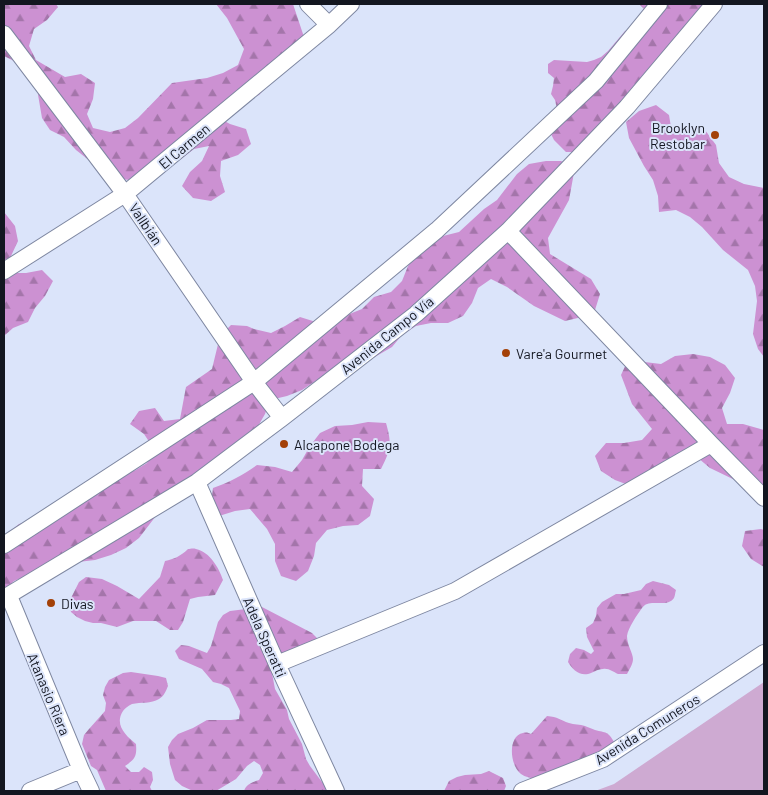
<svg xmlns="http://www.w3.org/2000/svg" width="768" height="795" font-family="Barlow,sans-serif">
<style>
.forest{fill:url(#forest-firs)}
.park{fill:#ceaad2}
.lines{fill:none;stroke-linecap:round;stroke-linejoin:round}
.minor-casing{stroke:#7e87a1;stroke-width:18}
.minor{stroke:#fff;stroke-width:16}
.poi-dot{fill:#a34007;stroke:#dbe4fa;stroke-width:2}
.labels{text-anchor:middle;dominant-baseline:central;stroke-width:4;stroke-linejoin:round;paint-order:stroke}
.poi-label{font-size:14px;fill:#131620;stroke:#dbe4fa;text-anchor:start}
.street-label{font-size:14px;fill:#131620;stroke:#dbe4fa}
</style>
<defs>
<pattern id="forest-firs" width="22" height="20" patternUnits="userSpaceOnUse" patternTransform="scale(1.25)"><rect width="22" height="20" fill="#cc91d2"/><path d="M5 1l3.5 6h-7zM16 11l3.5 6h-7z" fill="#a475aa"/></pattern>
</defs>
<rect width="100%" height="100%" fill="#dbe4fa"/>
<path class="forest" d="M4,4H56L58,7L47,20L34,29L29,46L36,60L65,77L81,74L95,83L93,99L87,114L93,128L110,132L125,128L138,118L172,83L207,78L223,73L238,65L244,49L227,18L216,4H293L303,34L304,50L270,83L259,95L243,101L217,117L230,124L246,129L251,144L238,155L221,161L220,176L225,192L211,201L193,198L182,186L190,172L202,161L209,146L194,149L181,159L138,181L121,179L90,161L76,150L64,137L50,130L42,118L36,83L27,68L12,60L4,56Z
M639,4H720L712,20L706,27L671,53L574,152H566L554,140L550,132L557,109L555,100L551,94L553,86L554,78L548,73V64L554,60L587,62L594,60L601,57L608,51L625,31L634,27L647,12Z
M656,105L669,115L672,133L705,130L716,145L719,163L729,177L744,184L764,188V357L758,349L753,334L757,301L755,286L748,270L723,250L702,227L690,217L676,210L659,212L658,196L653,180L644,166L629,138L626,122L639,111Z
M546,161H561L575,167L569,200L548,238L550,254L591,279L600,294L595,310L582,317L565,321L534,306L507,287L491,279L478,288L472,303L463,316L448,323H431L416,326L402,335L392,347L361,365L329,372L302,390L287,396L270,400L265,414L257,428L159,512L139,538L126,548L111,555L95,560L78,562L30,574L14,581L4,591V536L19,524L38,519L102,479L134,471L147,463L154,449L144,434L130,424L139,411L155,408L164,421L180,419L186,387L212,369L220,336L231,325L247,326L254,329L271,333L285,326L300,317L316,322L347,315L362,309L374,297L391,292L402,281L408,266L427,240L459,232L484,209L497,200L517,174L529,164Z
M4,212L15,226L18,241L11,256V273H26L42,270L53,281L45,296L35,308L28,322L13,328L4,336Z
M693,354L710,357L725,365L735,378L730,393L722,408L727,424H743L764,430V507L750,494L739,482L710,468L698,458L631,486L615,480L601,471L595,456L606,443H624L642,440L652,429L632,404L621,375L628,360L661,364L675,356Z
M368,422L386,423C392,444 391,449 381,469H363L362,486L374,499L370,516L358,525L343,526L327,530L316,543L314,556L308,571L296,581L281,576L275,561V544L267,529L250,509L235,511L219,516L211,503L213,488C230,482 243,475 257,465L275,467L292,472L302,460L310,446L320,433L335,426L352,425Z
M761,529L764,530V567L751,559L742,546L745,531Z
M188,549C190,549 193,548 196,549C210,552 219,568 223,580L215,595L198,597L190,599L183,622L178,630H170L156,621H133L117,627L101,623H93L85,621L77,617L71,612L69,604L72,596L79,582L86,577L102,579L117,586L139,599L160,577L165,561C174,559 181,556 188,549Z
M653,581L669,585L676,590C675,593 675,596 674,598C666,609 649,597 642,608C637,615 628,628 627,636C627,645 633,653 633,659C633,664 629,670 627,674C624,674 621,674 618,674C613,672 609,668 603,669C597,669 593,673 588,674C579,676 572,669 568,662L570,654L576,648L584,650L591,654L594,651L587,637L586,628L593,623L596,616L597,608L602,602L616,594H624L641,590L646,584Z
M262,607L312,633L318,639L273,665L272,673L275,689L287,710L289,719L302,744L306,759L310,766L325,786L326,791H244C246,784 253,782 259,780L263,773L260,765L254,761L247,766L236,779L216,791H193L182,786L175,780L170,764L168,747L172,740L178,734L193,728L207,720H231L239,719L240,711L229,688L221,684L213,682L202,669L179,659L175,651L181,645L189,646L207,653L211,646L218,622L223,615L230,611Z
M131,672L158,676L166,678L168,686C166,691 164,696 159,699C151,704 141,702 132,704C128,706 125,708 123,711C114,725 126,736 136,744C137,757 135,759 125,766L131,772H139L144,767L152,772L153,780L150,787L152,791H106L97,770L91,766L82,744L84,735L89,729L105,711L106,703L103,695L105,687L109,680L123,673Z
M547,716C558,717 560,720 569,723C574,725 580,724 585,726C588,727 592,729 595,730C606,733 608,731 614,742L611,750L587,756L580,761L536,779C531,778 525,777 521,774C510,766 507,736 523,733C526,732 529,733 531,734Z
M489,771L503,778L506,786L504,791H444L449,781L457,777L465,775L481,774Z"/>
<path class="park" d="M764,682V791H595L614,784Z"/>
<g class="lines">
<g class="minor-casing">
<path id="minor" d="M308,4L329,25
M4,34L125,194L254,382L282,418
M508,231L711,444L764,498
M4,271L125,194L329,25L351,4
M197,482L277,664L336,791
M4,545L254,382L437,230L596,81L659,4
M9,596L81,770L91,791
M4,598L197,482L282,418L416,314L508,231L627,107L714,4
M277,664L455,591L711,444
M30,791L81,770
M522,791L603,759L764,653"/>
</g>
<use href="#minor" class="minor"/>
</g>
<g class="poi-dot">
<circle cx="715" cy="135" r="5"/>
<circle cx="506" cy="353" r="5"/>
<circle cx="284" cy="444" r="5"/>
<circle cx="51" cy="603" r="5"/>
</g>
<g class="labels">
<g class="poi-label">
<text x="705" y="127" text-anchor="end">Brooklyn<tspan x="705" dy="16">Restobar</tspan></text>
<text x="516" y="353">Vare'a Gourmet</text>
<text x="294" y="444">Alcapone Bodega</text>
<text x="61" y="603">Divas</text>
</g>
<g class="street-label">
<text transform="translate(184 146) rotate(-40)">El Carmen</text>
<text transform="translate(146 224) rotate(56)">Vallbián</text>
<text transform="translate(387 335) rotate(-39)">Avenida Campo Vía</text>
<text transform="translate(265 637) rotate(66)">Adela Speratti</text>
<text transform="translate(49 694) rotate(67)">Atanasio Riera</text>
<text transform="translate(647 729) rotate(-32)">Avenida Comuneros</text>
</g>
</g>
<rect width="768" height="795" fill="none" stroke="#131620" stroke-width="10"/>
</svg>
